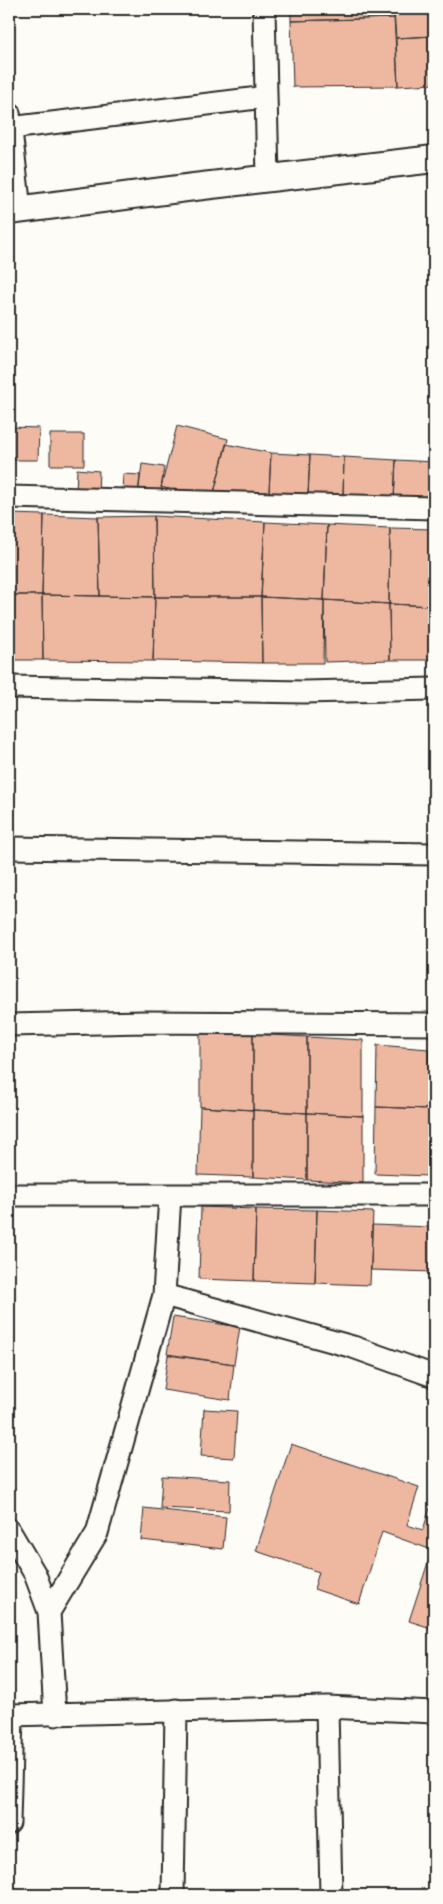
<svg xmlns="http://www.w3.org/2000/svg" width="443" height="1904" font-family="Itim,sans-serif">
<style>
.building{fill:#edb7a0;stroke:#2b2b2b}
.lines{fill:none;stroke-linecap:round;stroke-linejoin:round}
.minor-casing{stroke:#2b2b2b;stroke-width:25}
.tertiary-casing{stroke:#2b2b2b;stroke-width:30}
.minor{stroke:#fdfcf7;stroke-width:21}
.tertiary{stroke:#fdfcf7;stroke-width:26}
</style>
<rect width="100%" height="100%" fill="#fdfcf7"/>
<filter id="ink" filterUnits="userSpaceOnUse"><feTurbulence type="fractalNoise" baseFrequency=".02" numOctaves="2"/><feDisplacementMap in="SourceGraphic" scale="10" xChannelSelector="R" yChannelSelector="G"/><feConvolveMatrix kernelMatrix="1 2 1 2 8 2 1 2 1" color-interpolation-filters="sRGB"/></filter>
<g filter="url(#ink)">
<path class="building" d="M291,9H394V18L291,21Z
M394,9H434L394,11Z
M434,9V36L396,38L394,11Z
M394,18L398,86L293,87L291,21Z
M434,36V84L398,86L396,38Z
M177,426L228,439L212,500L161,487Z
M9,427L39,428L38,460H9Z
M50,434H84V465H50Z
M226,444L271,453L269,492L266,500L214,493Z
M271,453L310,455L308,495L269,492Z
M310,455L344,457L343,497L308,495Z
M344,457L396,460L394,499L343,497Z
M396,460L434,462V501L394,499Z
M142,464L164,467L160,497L138,495Z
M77,469L99,471L98,493L76,492Z
M123,474L140,475L138,495L122,493Z
M9,514L44,515L42,595H9Z
M44,515L98,517L100,596L42,595Z
M154,516L265,522L261,597H155Z
M154,516L155,597L100,596L98,517Z
M265,522L327,525L324,600L261,597Z
M327,525L390,528L389,604L324,600Z
M390,528L434,529V606L389,604Z
M9,595H42L43,660H9Z
M42,595L155,597L153,661L43,660Z
M155,597H261L262,663L153,661Z
M261,597L324,600L323,663H262Z
M324,600L389,604L390,660L325,662Z
M389,604L434,606V660H390Z
M200,1032L253,1034V1110L200,1107Z
M253,1034L307,1037V1113L253,1110Z
M307,1037L363,1040V1116L307,1113Z
M377,1045L429,1049V1109L376,1107Z
M429,1049H434V1109H429Z
M200,1107L253,1110V1177L198,1175Z
M376,1107L429,1109V1176L375,1174Z
M429,1109H434V1176H429Z
M253,1110L307,1113V1180L253,1177Z
M307,1113L363,1116V1183L307,1180Z
M201,1207L256,1209L254,1281L199,1279Z
M256,1209L317,1210L315,1283L254,1281Z
M317,1210L373,1212L370,1285L315,1283Z
M372,1225L434,1227V1272L371,1270Z
M173,1317L240,1327L234,1364L167,1354Z
M168,1355L234,1364L230,1400L163,1390Z
M204,1409L237,1411L234,1458L201,1456Z
M291,1444L419,1487L407,1525L423,1530L434,1495V1629L409,1621L432,1550L382,1532L359,1604L314,1589L319,1572L256,1551Z
M162,1476L230,1480L229,1511L160,1508Z
M144,1508L226,1517L223,1549L141,1540Z"/>
<g class="lines">
<g class="minor-casing">
<path id="minor" d="M264,9L268,178
M9,113L20,210
M10,128L266,97
M9,497L434,508
M9,687L304,692L434,689
M9,848L434,854
M9,1025L144,1022L434,1024
M9,1195H434
M164,1295L170,1195
M9,1530L35,1574L49,1612L55,1715
M49,1612L97,1533L164,1295L353,1347L434,1376
M327,1707L331,1895
M9,1715L327,1707L434,1712
M9,1823L12,1715
M173,1895L176,1710"/>
</g>
<g class="tertiary-casing">
<path id="tertiary" d="M9,211L194,187L434,159"/>
</g>
<use href="#minor" class="minor"/>
<use href="#tertiary" class="tertiary"/>
</g>
</g>
<rect width="443" height="1904" fill="none" stroke="#fdfcf7" stroke-width="30"/>
<rect x="15" y="15" width="413" height="1874" fill="none" stroke="#2b2b2b" stroke-width="2" filter="url(#ink)"/>
</svg>
